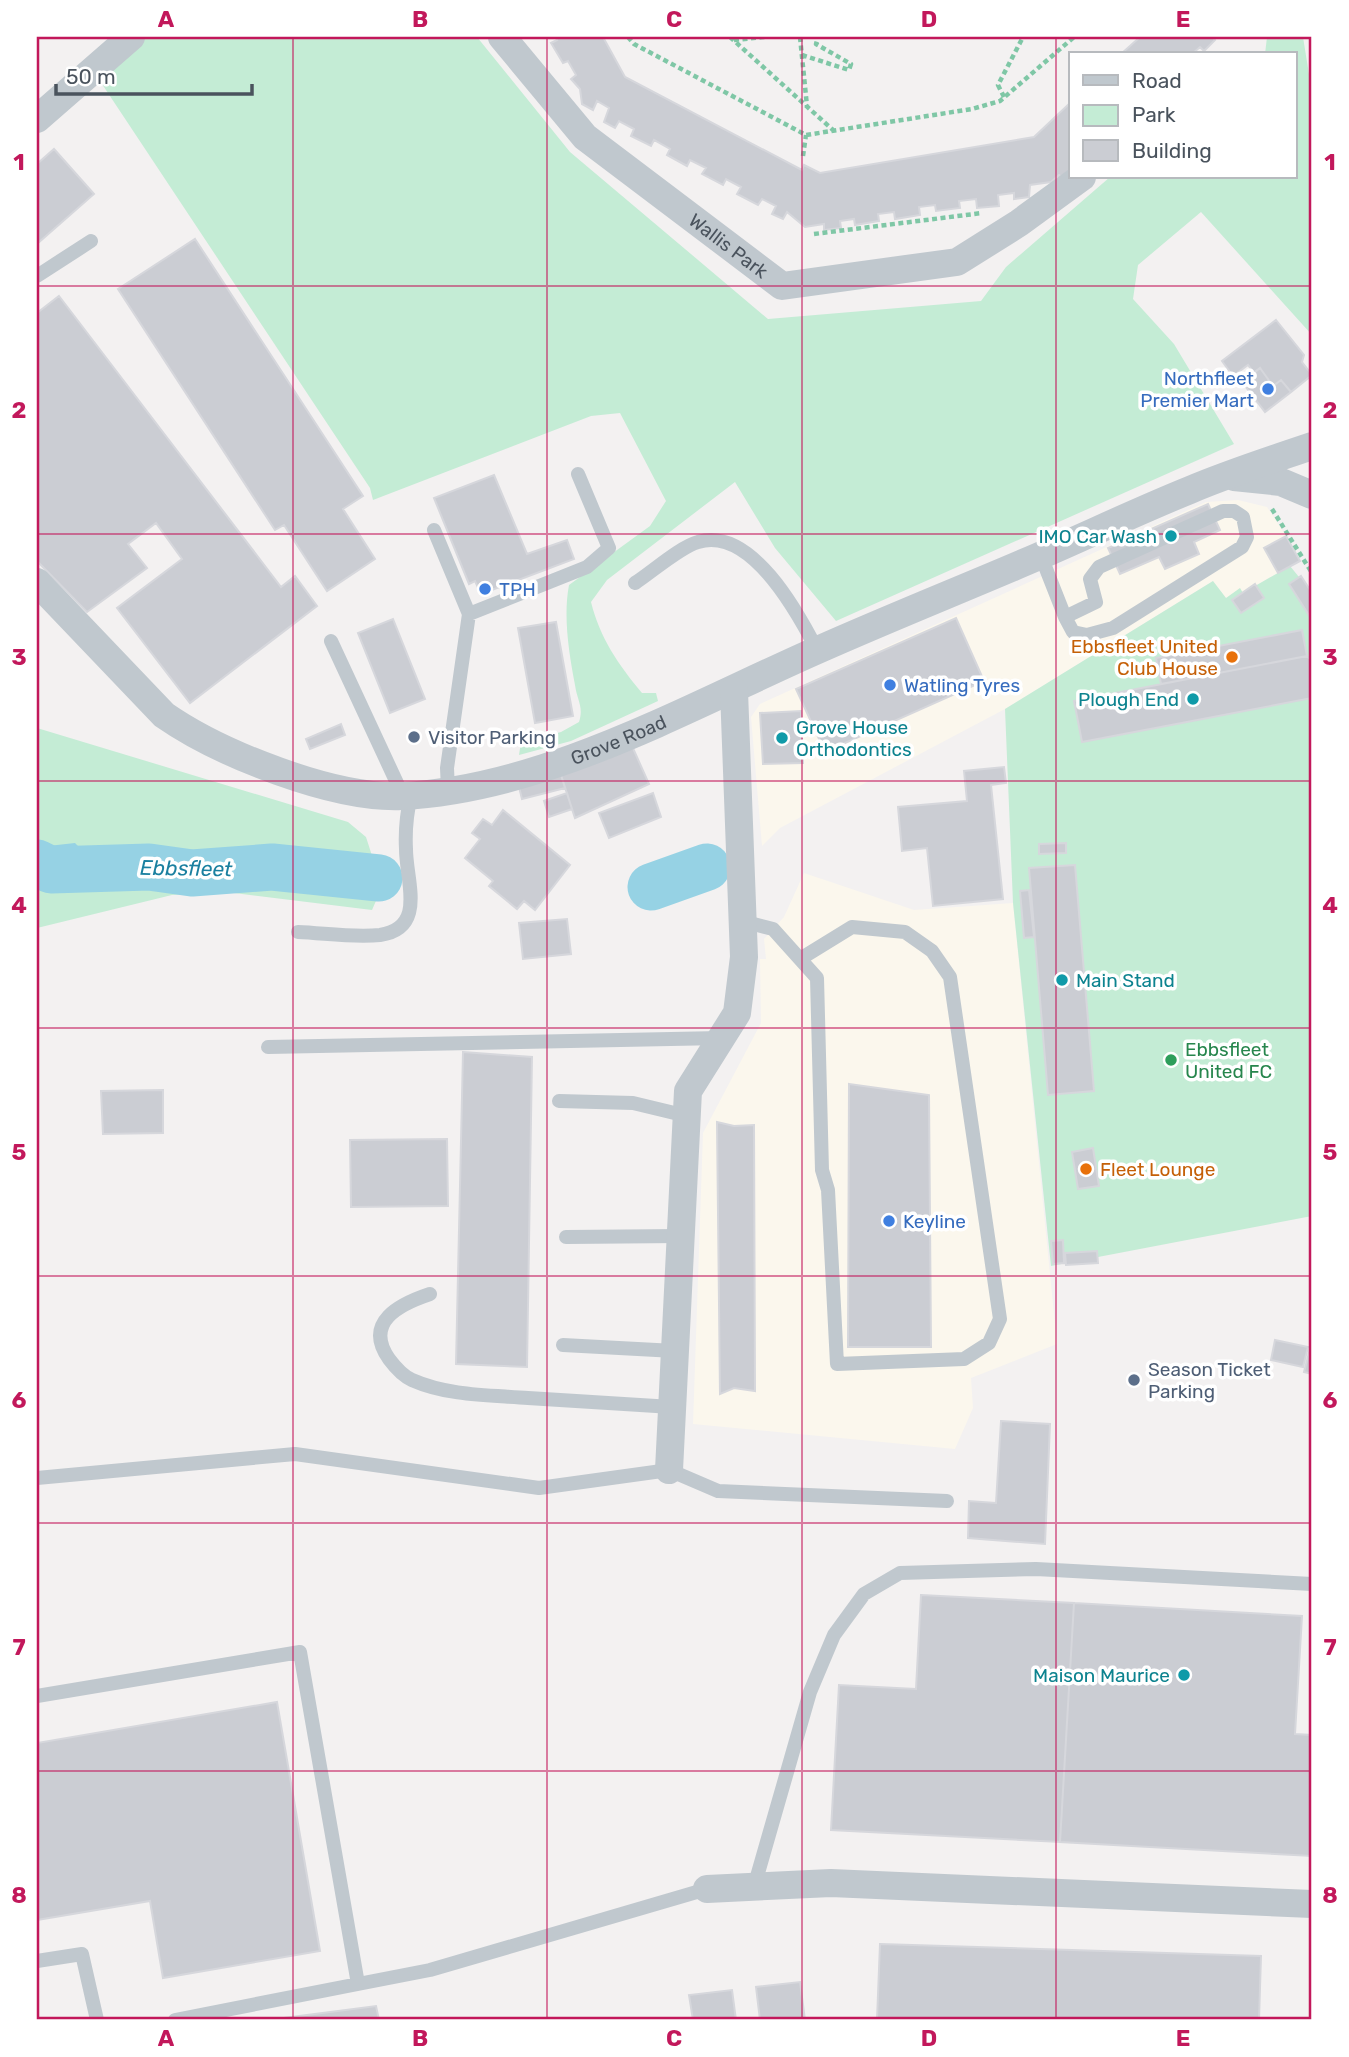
<svg xmlns="http://www.w3.org/2000/svg" width="1349" height="2057" font-family="Rubik,sans-serif">
<style>
.commercial{fill:#fbf7ed}
.green{fill:#c4ecd5}
.water{fill:#96d2e4}
.lines{fill:none;stroke-linecap:round;stroke-linejoin:round}
.river{stroke:#96d2e4;stroke-width:47}
.building{fill:#cbcdd3;stroke:#d6d7dc;stroke-width:2}
.path{stroke:#7fc7a6;stroke-width:4.5;stroke-dasharray:5 3.5;stroke-linecap:butt}
.service{stroke:#c0c8ce;stroke-width:14}
.minor{stroke:#c0c8ce;stroke-width:28}
.grid{fill:none;stroke:#c2185b;stroke-width:2;stroke-opacity:0.55}
.shop-dot{fill:#3f7fe0;stroke:#fff;stroke-width:2.5}
.culture-dot{fill:#0f9aa8;stroke:#fff;stroke-width:2.5}
.food-dot{fill:#e8710a;stroke:#fff;stroke-width:2.5}
.service-dot{fill:#5c6f8a;stroke:#fff;stroke-width:2.5}
.leisure-dot{fill:#2e9e5b;stroke:#fff;stroke-width:2.5}
.labels{text-anchor:middle;dominant-baseline:central;stroke-width:7;stroke-linejoin:round;paint-order:stroke}
.street-label{font-size:19px;fill:#4a535d;stroke:#fff}
.shop-label{font-size:19px;fill:#366cbe;stroke:#fff;text-anchor:start}
.culture-label{font-size:19px;fill:#0d838f;stroke:#fff;text-anchor:end}
.food-label{font-size:19px;fill:#c56008;stroke:#fff;text-anchor:end}
.service-label{font-size:19px;fill:#4e5e75;stroke:#fff;text-anchor:start}
.leisure-label{font-size:19px;fill:#27864d;stroke:#fff;text-anchor:start}
.water-label{font-size:21px;font-style:italic;fill:#1b80a0;stroke:#fff}
.neatline{fill:none;stroke:#c2185b;stroke-width:2.5}
.grid-label{font-size:23px;text-anchor:middle;font-weight:bold;fill:#c2185b}
</style>
<rect width="100%" height="100%" fill="#f3f1f1"/>
<path class="commercial" d="M1238,500L1267,507L1286,536L1264,548L1278,573L1242,593L1240,589L1226,598L1213,581L1005,709L780,828L762,846L751,717L760,704L1206,502Z
M804,873L914,910L1013,903L1057,1344L971,1378L973,1408L955,1449L693,1424L703,1133L761,1023L760,959H766L764,939L784,917Z"/>
<path class="green" d="M146,37H477L570,152L768,319L981,301L1006,267L1110,177H1295V54H1265L1267,37H1303L1312,93V335L1201,212L1138,265L1133,299L1174,344L1234,444L836,621L775,548L735,482L607,580L591,602C600,638 618,664 642,693H656L658,701L571,741L519,755L521,742L561,732L579,722C584,707 577,700 575,685C569,653 563,617 569,585L650,526L666,501L620,413L591,416L373,500L370,488L98,78Z
M1290,566L1312,593V1216L1051,1266L1013,903L1005,709L1213,581L1226,598L1240,588L1243,593Z
M37,728L348,822L366,837L382,887L372,910L218,891L172,895L37,928Z"/>
<path class="water" d="M75,843L85,853L113,854L136,845L158,846L194,857L192,873L184,880L159,874L63,888L37,873V844L48,846Z"/>
<g class="lines">
<path class="river" d="M37,863L51,870L149,867L192,873L272,867L379,878
M651,887L707,867"/>
</g>
<path class="building" d="M555,37H603L625,77L802,170L804,165L820,173L1034,137L1071,102V171L1063,178L1059,175L1051,182L1030,185L1029,197L1014,199V193L998,195L999,206L977,208L976,199L959,201L960,208L936,211L935,205L919,207L920,215L895,219L894,212L878,214L879,221L855,225L854,219L840,221L841,228L824,230V224L805,227L787,212L783,219L772,214L776,206L762,199L758,205L737,194L741,187L726,179L723,185L702,174L706,168L690,160L687,166L667,155L670,149L654,140L651,146L631,136L634,129L619,121L615,128L604,122L609,108L597,101L593,110L582,104L580,89L571,79L576,75L568,61L563,63L551,43L557,40Z
M1140,37H1212L1215,40L1204,51L1200,47L1192,54H1121Z
M54,149L94,194L38,243L37,164Z
M195,239L363,496L343,509L375,559L327,591L284,525L275,530L118,289Z
M59,296L281,587L295,576L317,606L190,703L117,608L182,559L156,523L128,544L147,568L87,612L37,561V313Z
M1276,320L1304,355L1302,362L1312,375L1291,392L1281,380L1273,386L1260,368L1254,373L1248,365L1233,376L1222,361Z
M1260,368L1273,386L1281,380L1291,392L1265,412L1242,382Z
M494,475L527,554L567,540L574,559L481,594L475,581L469,584L434,498Z
M1208,504L1220,530L1194,542L1199,554L1165,569L1159,557L1120,574L1108,548Z
M1286,536L1300,561L1278,573L1264,548Z
M1301,576L1312,593V620L1289,584Z
M1255,584L1264,598L1241,613L1232,600Z
M956,618L984,681L825,752L796,689Z
M393,619L425,699L390,713L358,633Z
M556,622L573,716L535,723L518,628Z
M1302,630L1307,656L1161,684L1156,658Z
M1307,656L1312,661V698L1082,742L1074,701Z
M801,711L803,763L763,764L760,713Z
M341,724L345,735L310,749L306,739Z
M632,746L649,784L575,818L561,775Z
M1004,767L1006,783L991,785L1003,899L933,906L927,848L902,851L898,807L967,801L964,771Z
M561,775L565,788L522,799L519,787Z
M567,793L572,809L549,817L544,801Z
M653,793L661,817L609,838L599,813Z
M503,810L570,865L535,910L524,901L517,909L489,886L493,881L465,858L480,839L472,833L483,819L492,825Z
M1066,843V853L1039,854V844Z
M1075,865L1094,1091L1048,1095L1029,868Z
M1029,890L1034,937L1024,938L1020,891Z
M567,919L571,954L523,959L519,923Z
M463,1052L532,1057L527,1367L456,1364Z
M849,1084L929,1095L931,1347H848Z
M163,1090V1133L103,1134L101,1091Z
M717,1122L734,1126L754,1125L755,1391L734,1388L720,1394Z
M447,1139L448,1206L351,1207L350,1140Z
M1093,1148L1099,1186L1078,1189L1072,1152Z
M1063,1240L1064,1263L1053,1264L1051,1241Z
M1097,1251L1098,1263L1066,1265L1065,1253Z
M1275,1340L1308,1347L1303,1367L1271,1360Z
M1312,1341V1374L1304,1372Z
M1001,1421L1050,1424L1045,1544L968,1538L969,1501L996,1503Z
M921,1595L1074,1603L1060,1842L831,1830L839,1685L916,1689Z
M1074,1603L1302,1616L1295,1734L1312,1735V1856L1060,1842Z
M277,1702L320,1951L163,1978L150,1901L37,1920V1743Z
M880,1944L1261,1956L1259,2020H877Z
M800,1982L805,2020H760L756,1987Z
M732,1990L736,2020H693L689,1995Z
M376,2006L379,2020H268Z"/>
<g class="lines">
<path class="path" d="M628,37L634,44L806,135L972,109L1000,101L1074,37
M730,37L833,130
M800,37L807,106
M734,40L765,37
M802,55L849,70L851,64L816,44L818,37
M1004,97L998,85L1023,37
M803,156L806,135
M814,234L982,213
M1272,509L1312,573"/>
<path class="service" d="M37,276L91,241
M1223,511H1234L1243,517L1247,537L1242,547L1113,628L1087,635L1073,632L1065,617L1096,602L1090,579L1099,567Z
M434,530L469,614L447,768L448,789
M1041,556L1065,617
M635,583C652,572 680,547 698,542C751,526 798,613 817,650
M469,614L587,567L609,548L578,474
M331,641L403,796
M742,921L773,929L817,978L822,1170L828,1190L837,1364L964,1359L989,1343L1000,1319L950,977L932,951L905,932L852,927L800,959
M298,932C324,933 354,938 380,935C427,928 406,881 406,849C405,831 407,812 411,795
M268,1047L721,1038
M559,1101L633,1103L687,1116
M566,1237L681,1236
M430,1294C400,1304 363,1322 389,1359C395,1367 403,1376 412,1380C448,1396 490,1395 528,1398C576,1401 624,1404 672,1407
M563,1345L675,1351
M37,1478L295,1454L539,1488L669,1470L718,1491L947,1501
M37,1696L300,1652L358,1984L430,1970L707,1889
M754,1887L810,1692L834,1635L864,1594L900,1573L1036,1569L1312,1584
M37,1961L82,1954L97,2020
M175,2020L358,1984"/>
<g class="minor">
<path id="s1" d="M502,37L585,137L782,286L957,262L1019,223L1082,177"/>
<path d="M37,119L131,37"/>
<path d="M1234,477L1281,482L1312,495"/>
<path id="s2" d="M37,582L164,715C220,754 334,799 402,796C546,789 690,706 820,649C892,617 965,588 1037,557C1088,535 1138,511 1190,490C1230,473 1271,460 1312,446"/>
<path d="M669,1470L688,1091L737,1013L744,957L734,691"/>
<path d="M707,1889L831,1883L1312,1904"/>
</g>
</g>
<path class="grid" d="M293,37V2020M547,37V2020M802,37V2020M1056,37V2020M37,286H1312M37,534H1312M37,781H1312M37,1028H1312M37,1276H1312M37,1523H1312M37,1771H1312"/>
<g class="shop-dot">
<circle cx="1268" cy="389" r="7"/>
<circle cx="485" cy="589" r="7"/>
<circle cx="890" cy="685" r="7"/>
<circle cx="889" cy="1221" r="7"/>
</g>
<g class="culture-dot">
<circle cx="1171" cy="536" r="7"/>
<circle cx="1193" cy="699" r="7"/>
<circle cx="782" cy="738" r="7"/>
<circle cx="1062" cy="980" r="7"/>
<circle cx="1184" cy="1675" r="7"/>
</g>
<g class="food-dot">
<circle cx="1232" cy="657" r="7"/>
<circle cx="1086" cy="1169" r="7"/>
</g>
<g class="service-dot">
<circle cx="414" cy="737" r="7"/>
<circle cx="1134" cy="1380" r="7"/>
</g>
<circle class="leisure-dot" cx="1171" cy="1060" r="7"/>
<g class="labels">
<g class="street-label">
<text stroke="none"><textPath href="#s1" startOffset="310">Wallis Park</textPath></text>
<text stroke="none"><textPath href="#s2" startOffset="663">Grove Road</textPath></text>
</g>
<g class="shop-label">
<text x="1254" y="378" text-anchor="end">Northfleet<tspan x="1254" dy="22">Premier Mart</tspan></text>
<text x="499" y="589">TPH</text>
<text x="904" y="685">Watling Tyres</text>
<text x="903" y="1221">Keyline</text>
</g>
<g class="culture-label">
<text x="1157" y="536">IMO Car Wash</text>
<text x="1179" y="699">Plough End</text>
<text x="796" y="727" text-anchor="start">Grove House<tspan x="796" dy="22">Orthodontics</tspan></text>
<text x="1076" y="980" text-anchor="start">Main Stand</text>
<text x="1170" y="1675">Maison Maurice</text>
</g>
<g class="food-label">
<text x="1218" y="646">Ebbsfleet United<tspan x="1218" dy="22">Club House</tspan></text>
<text x="1100" y="1169" text-anchor="start">Fleet Lounge</text>
</g>
<g class="service-label">
<text x="428" y="737">Visitor Parking</text>
<text x="1148" y="1369">Season Ticket<tspan x="1148" dy="22">Parking</tspan></text>
</g>
<g class="leisure-label">
<text x="1185" y="1049">Ebbsfleet<tspan x="1185" dy="22">United FC</tspan></text>
</g>
<g class="water-label">
<text transform="translate(186 868) rotate(1)">Ebbsfleet</text>
</g>
</g>
<rect width="1349" height="2057" fill="none" stroke="#ffffff" stroke-width="77"/>
<rect x="1069" y="52" width="228" height="126" fill="#ffffff" stroke="#b7babe" stroke-width="2"/>
<rect x="1083" y="75" width="35" height="10" fill="#c0c8ce" stroke="#b7babe" stroke-width="2"/>
<text x="1132" y="88" font-size="21" fill="#4a535d">Road</text>
<rect x="1083" y="105" width="35" height="21" fill="#c4ecd5" stroke="#b7babe" stroke-width="2"/>
<text x="1132" y="122" font-size="21" fill="#4a535d">Park</text>
<rect x="1083" y="140" width="35" height="21" fill="#cbcdd3" stroke="#b7babe" stroke-width="2"/>
<text x="1132" y="158" font-size="21" fill="#4a535d">Building</text>
<path d="M56 84v10h196v-10" fill="none" stroke="#4a535d" stroke-width="3.5"/>
<text x="66" y="84" font-size="21" fill="#4a535d" stroke="#ffffff" stroke-width="5" paint-order="stroke">50 m</text>
<rect x="38" y="38" width="1272" height="1980" class="neatline"/>
<g class="grid-label">
<text x="166" y="27">A</text>
<text x="420" y="27">B</text>
<text x="674" y="27">C</text>
<text x="929" y="27">D</text>
<text x="1183" y="27">E</text>
<text x="19" y="170">1</text>
<text x="1330" y="170">1</text>
<text x="19" y="418">2</text>
<text x="1330" y="418">2</text>
<text x="19" y="665">3</text>
<text x="1330" y="665">3</text>
<text x="19" y="913">4</text>
<text x="1330" y="913">4</text>
<text x="19" y="1160">5</text>
<text x="1330" y="1160">5</text>
<text x="19" y="1408">6</text>
<text x="1330" y="1408">6</text>
<text x="19" y="1655">7</text>
<text x="1330" y="1655">7</text>
<text x="19" y="1903">8</text>
<text x="1330" y="1903">8</text>
<text x="166" y="2046">A</text>
<text x="420" y="2046">B</text>
<text x="674" y="2046">C</text>
<text x="929" y="2046">D</text>
<text x="1183" y="2046">E</text>
</g>
</svg>
